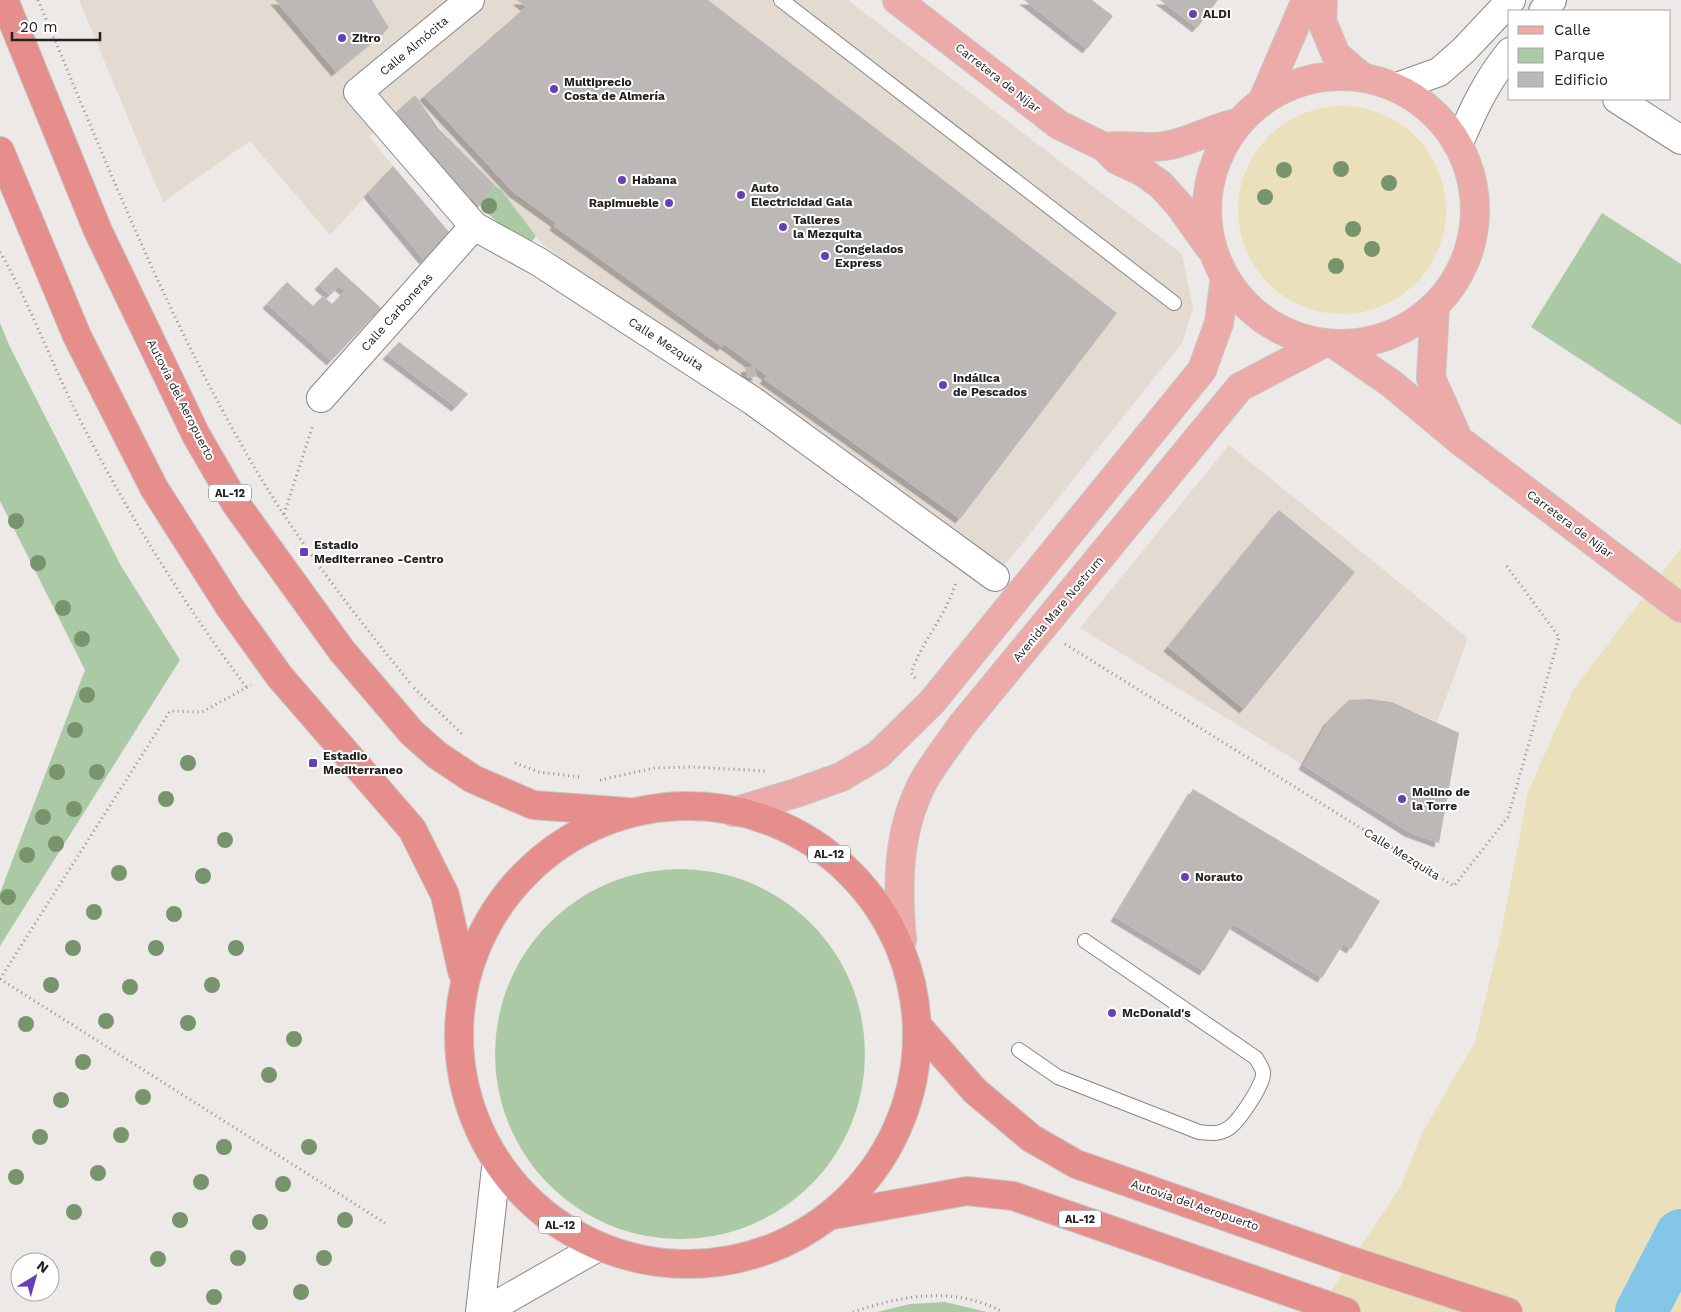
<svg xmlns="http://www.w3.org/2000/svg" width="1681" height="1312" font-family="'Work Sans',sans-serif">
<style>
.built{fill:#e3dbd2}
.green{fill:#acc9a6}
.sand{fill:#eae0bb}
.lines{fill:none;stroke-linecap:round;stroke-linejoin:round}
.river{stroke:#83c6e8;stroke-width:52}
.building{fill:#bcb8b6;filter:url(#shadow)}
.service-casing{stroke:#898684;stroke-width:16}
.minor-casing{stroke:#898684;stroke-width:30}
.tertiary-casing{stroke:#898684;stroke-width:30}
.primary-casing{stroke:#c6c6c5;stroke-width:30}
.trunk-casing{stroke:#c6c6c5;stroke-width:30}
.path{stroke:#928f8d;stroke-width:3;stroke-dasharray:1 4;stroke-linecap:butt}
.service{stroke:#fff;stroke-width:14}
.minor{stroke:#fff;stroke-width:28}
.tertiary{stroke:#fff;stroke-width:28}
.primary{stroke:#ecaaa9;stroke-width:28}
.trunk{stroke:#e68e8c;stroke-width:28}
.tree{fill:#78946c}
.poi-dot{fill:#693fb7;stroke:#fff;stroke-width:2}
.labels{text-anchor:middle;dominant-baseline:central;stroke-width:4;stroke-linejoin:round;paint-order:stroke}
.shield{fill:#fff;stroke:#656464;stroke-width:1}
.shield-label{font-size:11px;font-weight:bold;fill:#232221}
.poi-label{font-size:12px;font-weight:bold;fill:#232221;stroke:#fff;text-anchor:start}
.street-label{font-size:12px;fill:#232221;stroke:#fff}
</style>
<defs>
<filter id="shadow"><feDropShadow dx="-4.5" dy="4.5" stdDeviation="0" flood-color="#0004"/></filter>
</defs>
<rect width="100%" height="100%" fill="#ece9e6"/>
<path class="built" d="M79,0H848L1182,254L1193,308L1182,343L1001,570L542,244L502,191L458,151L415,95L369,137L393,166L330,235L250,141L163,202Z
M1229,445L1468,638L1437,722L1392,702L1369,699L1349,700L1303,765L1080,628Z"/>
<path class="green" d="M495,185L502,191L536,236L526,249L480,206Z
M1602,213L1681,264V425L1531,327Z
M0,323L10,347L121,566L180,660L0,946V893L85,670L0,501Z
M495 1054a185 185 0 1 1 370 0a185 185 0 1 1-370 0Z
M945,1302L987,1312H877L910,1304Z"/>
<path class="sand" d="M1238 210a104 104 0 1 1 208 0a104 104 0 1 1-208 0Z
M1681,548V1312H1317L1401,1186L1422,1133L1475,1042L1502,929L1528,792L1573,690Z"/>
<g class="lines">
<path class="river" d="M1641,1312L1681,1235"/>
</g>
<path class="building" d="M275,0H372L389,28L336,72Z
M517,0H708L1117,313L960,519L764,379L767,376L754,366L724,344L722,347L554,226L556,223L513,192L424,96L526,7Z
M1024,0H1092L1113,16L1087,49Z
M1160,0H1218L1197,28Z
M415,95L439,129L495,185L480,206L443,174L396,112Z
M393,166L449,232L424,260L368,193Z
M336,267L381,308L331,361L267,304L287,282L313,306L323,296L332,304L345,291L339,286L330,295L319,285Z
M399,342L468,394L456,407L387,355Z
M754,366L757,376L748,378L745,368Z
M1279,510L1355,572L1244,709L1168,647Z
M1369,699L1392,702L1459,733L1439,843L1409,832L1303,765L1328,721L1349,700Z
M1193,789L1380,901L1351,949L1343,944L1322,978L1233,924L1204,971L1115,917Z"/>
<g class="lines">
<g class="service-casing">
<path id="service" d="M781,0L1174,303
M1019,1050L1058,1077L1199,1132C1210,1133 1219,1135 1229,1128C1239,1121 1265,1083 1263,1072C1262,1067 1258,1062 1256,1058L1085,941"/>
</g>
<g class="minor-casing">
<path id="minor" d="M470,0L358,92L474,226L539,262L753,401L995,577
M1617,99L1681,140
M321,398L474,226"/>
</g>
<g class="tertiary-casing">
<path id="tertiary" d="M1543,11L1552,0
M1397,87L1439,72L1464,50L1511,0
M1459,143C1473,110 1487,80 1510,52
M480,1312L496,1168
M484,1312L598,1247"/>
</g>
<g class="primary-casing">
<path id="primary" d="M897,0L1059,125L1104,147L1117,160L1143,172L1161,185L1180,206L1210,248
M1323,0L1322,21L1336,55L1362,77
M1207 210a134 134 0 1 1 268 0a134 134 0 1 1-268 0Z
M1263,100L1306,0
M1104,147C1126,144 1149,150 1170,145C1193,140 1214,128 1237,123
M1435,307L1431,378L1456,434
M1334,344L1392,384L1459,440L1681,608
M733,812L796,793L841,777L878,755L932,702L1202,370L1219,323L1225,277
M902,940C897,886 897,832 923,782C934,762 949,744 962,725L1240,387L1324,343"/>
</g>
<g class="trunk-casing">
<path id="trunk" d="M4,0L98,231L196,435L236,504L342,651L412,733L437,755L473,779L533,805L628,812
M0,151L77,336L154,488L229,606L280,677L412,829L445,895L462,971
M459 1035a229 229 0 1 1 458 0a229 229 0 1 1-458 0Z
M922,1031L975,1091L1031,1138L1076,1164L1346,1259L1508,1312
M833,1215L967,1191L1013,1196L1346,1312"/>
</g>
<path class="path" d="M38,0C105,159 168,321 256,470C301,546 355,615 410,683
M0,252C31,306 52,365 80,420C128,514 183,603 247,688
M284,514L313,425
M1065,644L1454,886L1508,817L1559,637L1506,565
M915,678L911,673C922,641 946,616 956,582
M414,688L464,736
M515,763L539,772L580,777
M600,780L654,768L692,767L765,771
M0,979L170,711L202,712L251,685
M0,979L385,1223
M853,1312C903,1295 955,1286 1003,1312"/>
<use href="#service" class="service"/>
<use href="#minor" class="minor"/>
<use href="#tertiary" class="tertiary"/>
<use href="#primary" class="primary"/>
<use href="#trunk" class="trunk"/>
</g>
<g class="tree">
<circle cx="1341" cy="169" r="8"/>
<circle cx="1284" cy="170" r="8"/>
<circle cx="1389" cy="183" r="8"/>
<circle cx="1265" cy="197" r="8"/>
<circle cx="489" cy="206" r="8"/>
<circle cx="1353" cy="229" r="8"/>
<circle cx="1372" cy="249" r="8"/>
<circle cx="1336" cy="266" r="8"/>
<circle cx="16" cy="521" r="8"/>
<circle cx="38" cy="563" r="8"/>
<circle cx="63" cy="608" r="8"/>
<circle cx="82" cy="639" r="8"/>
<circle cx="87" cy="695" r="8"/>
<circle cx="75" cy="730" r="8"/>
<circle cx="188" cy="763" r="8"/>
<circle cx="57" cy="772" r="8"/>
<circle cx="97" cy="772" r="8"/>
<circle cx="166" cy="799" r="8"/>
<circle cx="74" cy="809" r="8"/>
<circle cx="43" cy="817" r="8"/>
<circle cx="225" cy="840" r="8"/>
<circle cx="56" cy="844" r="8"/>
<circle cx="27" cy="855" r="8"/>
<circle cx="119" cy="873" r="8"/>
<circle cx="203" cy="876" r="8"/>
<circle cx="8" cy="897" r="8"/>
<circle cx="94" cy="912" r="8"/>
<circle cx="174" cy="914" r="8"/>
<circle cx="73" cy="948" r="8"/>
<circle cx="156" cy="948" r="8"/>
<circle cx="236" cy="948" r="8"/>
<circle cx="51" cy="985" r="8"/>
<circle cx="212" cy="985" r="8"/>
<circle cx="130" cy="987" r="8"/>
<circle cx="106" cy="1021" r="8"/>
<circle cx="188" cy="1023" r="8"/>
<circle cx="26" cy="1024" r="8"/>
<circle cx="294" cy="1039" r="8"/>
<circle cx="83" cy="1062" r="8"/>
<circle cx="269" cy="1075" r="8"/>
<circle cx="143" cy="1097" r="8"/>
<circle cx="61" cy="1100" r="8"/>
<circle cx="121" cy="1135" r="8"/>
<circle cx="40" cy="1137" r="8"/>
<circle cx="224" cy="1147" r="8"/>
<circle cx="309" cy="1147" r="8"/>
<circle cx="98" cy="1173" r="8"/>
<circle cx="16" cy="1177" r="8"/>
<circle cx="201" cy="1182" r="8"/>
<circle cx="283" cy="1184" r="8"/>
<circle cx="74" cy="1212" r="8"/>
<circle cx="180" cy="1220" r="8"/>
<circle cx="345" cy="1220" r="8"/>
<circle cx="260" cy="1222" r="8"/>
<circle cx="238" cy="1258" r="8"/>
<circle cx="324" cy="1258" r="8"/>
<circle cx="158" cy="1259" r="8"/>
<circle cx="301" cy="1292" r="8"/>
<circle cx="214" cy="1297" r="8"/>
</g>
<g class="poi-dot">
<circle cx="1193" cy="14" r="5"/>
<circle cx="342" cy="38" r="5"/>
<circle cx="554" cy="89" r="5"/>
<circle cx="622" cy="180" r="5"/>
<circle cx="741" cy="195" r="5"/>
<circle cx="669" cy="203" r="5"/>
<circle cx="783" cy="227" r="5"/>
<circle cx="825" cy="256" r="5"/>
<circle cx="943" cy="385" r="5"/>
<rect x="299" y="547" width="10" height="10" rx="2.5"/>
<rect x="308" y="758" width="10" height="10" rx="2.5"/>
<circle cx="1402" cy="799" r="5"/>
<circle cx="1185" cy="877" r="5"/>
<circle cx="1112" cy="1013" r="5"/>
</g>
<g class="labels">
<g class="shield">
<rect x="209" y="484.5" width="42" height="17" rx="4"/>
<rect x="808" y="845.5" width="42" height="17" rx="4"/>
<rect x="1059" y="1210.5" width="42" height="17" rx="4"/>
<rect x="539" y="1216.5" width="42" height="17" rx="4"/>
</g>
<g class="shield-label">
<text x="230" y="493">AL-12</text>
<text x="829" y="854">AL-12</text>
<text x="1080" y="1219">AL-12</text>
<text x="560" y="1225">AL-12</text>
</g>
<g class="poi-label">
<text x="1203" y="14">ALDI</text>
<text x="352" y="38">Zitro</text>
<text x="564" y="82">Multiprecio<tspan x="564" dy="14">Costa de Almería</tspan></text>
<text x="632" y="180">Habana</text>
<text x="751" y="188">Auto<tspan x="751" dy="14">Electricidad Gala</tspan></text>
<text x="659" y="203" text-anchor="end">Rapimueble</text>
<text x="793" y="220">Talleres<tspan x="793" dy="14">la Mezquita</tspan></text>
<text x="835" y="249">Congelados<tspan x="835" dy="14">Express</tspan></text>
<text x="953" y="378">Indálica<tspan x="953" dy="14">de Pescados</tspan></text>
<text x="314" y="545">Estadio<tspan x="314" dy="14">Mediterraneo -Centro</tspan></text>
<text x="323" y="756">Estadio<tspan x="323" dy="14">Mediterraneo</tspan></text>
<text x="1412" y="792">Molino de<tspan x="1412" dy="14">la Torre</tspan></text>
<text x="1195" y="877">Norauto</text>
<text x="1122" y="1013">McDonald's</text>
</g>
<g class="street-label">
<text transform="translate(414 46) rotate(-40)">Calle Almócita</text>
<text transform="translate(998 78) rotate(38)">Carretera de Níjar</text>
<text transform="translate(397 312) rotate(-48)">Calle Carboneras</text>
<text transform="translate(666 344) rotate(33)">Calle Mezquita</text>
<text transform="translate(181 400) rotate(63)">Autovía del Aeropuerto</text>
<text transform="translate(1570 524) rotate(37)">Carretera de Níjar</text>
<text transform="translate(1058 609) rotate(-50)">Avenida Mare Nostrum</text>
<text transform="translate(1402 854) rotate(32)">Calle Mezquita</text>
<text transform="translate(1195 1205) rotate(19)">Autovía del Aeropuerto</text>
</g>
</g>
<rect x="1508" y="10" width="162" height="90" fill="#ffffff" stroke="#a7a7a6"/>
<rect x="1518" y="26" width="25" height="8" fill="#ecaaa9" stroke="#a7a7a6"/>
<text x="1554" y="35" font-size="15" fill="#232221">Calle</text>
<rect x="1518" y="48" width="25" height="15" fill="#acc9a6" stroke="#a7a7a6"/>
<text x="1554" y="60" font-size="15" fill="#232221">Parque</text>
<rect x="1518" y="72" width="25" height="15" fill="#bcb8b6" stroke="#a7a7a6"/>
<text x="1554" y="85" font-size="15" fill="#232221">Edificio</text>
<g transform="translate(35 1277) rotate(37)"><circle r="24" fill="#ffffff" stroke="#a7a7a6"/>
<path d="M0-4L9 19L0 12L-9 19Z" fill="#693fb7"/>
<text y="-8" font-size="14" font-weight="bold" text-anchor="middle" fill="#232221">N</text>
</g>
<path d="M12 32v8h88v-8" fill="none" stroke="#232221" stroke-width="2.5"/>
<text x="20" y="32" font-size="15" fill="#232221" stroke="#ffffff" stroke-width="4" paint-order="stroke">20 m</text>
</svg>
